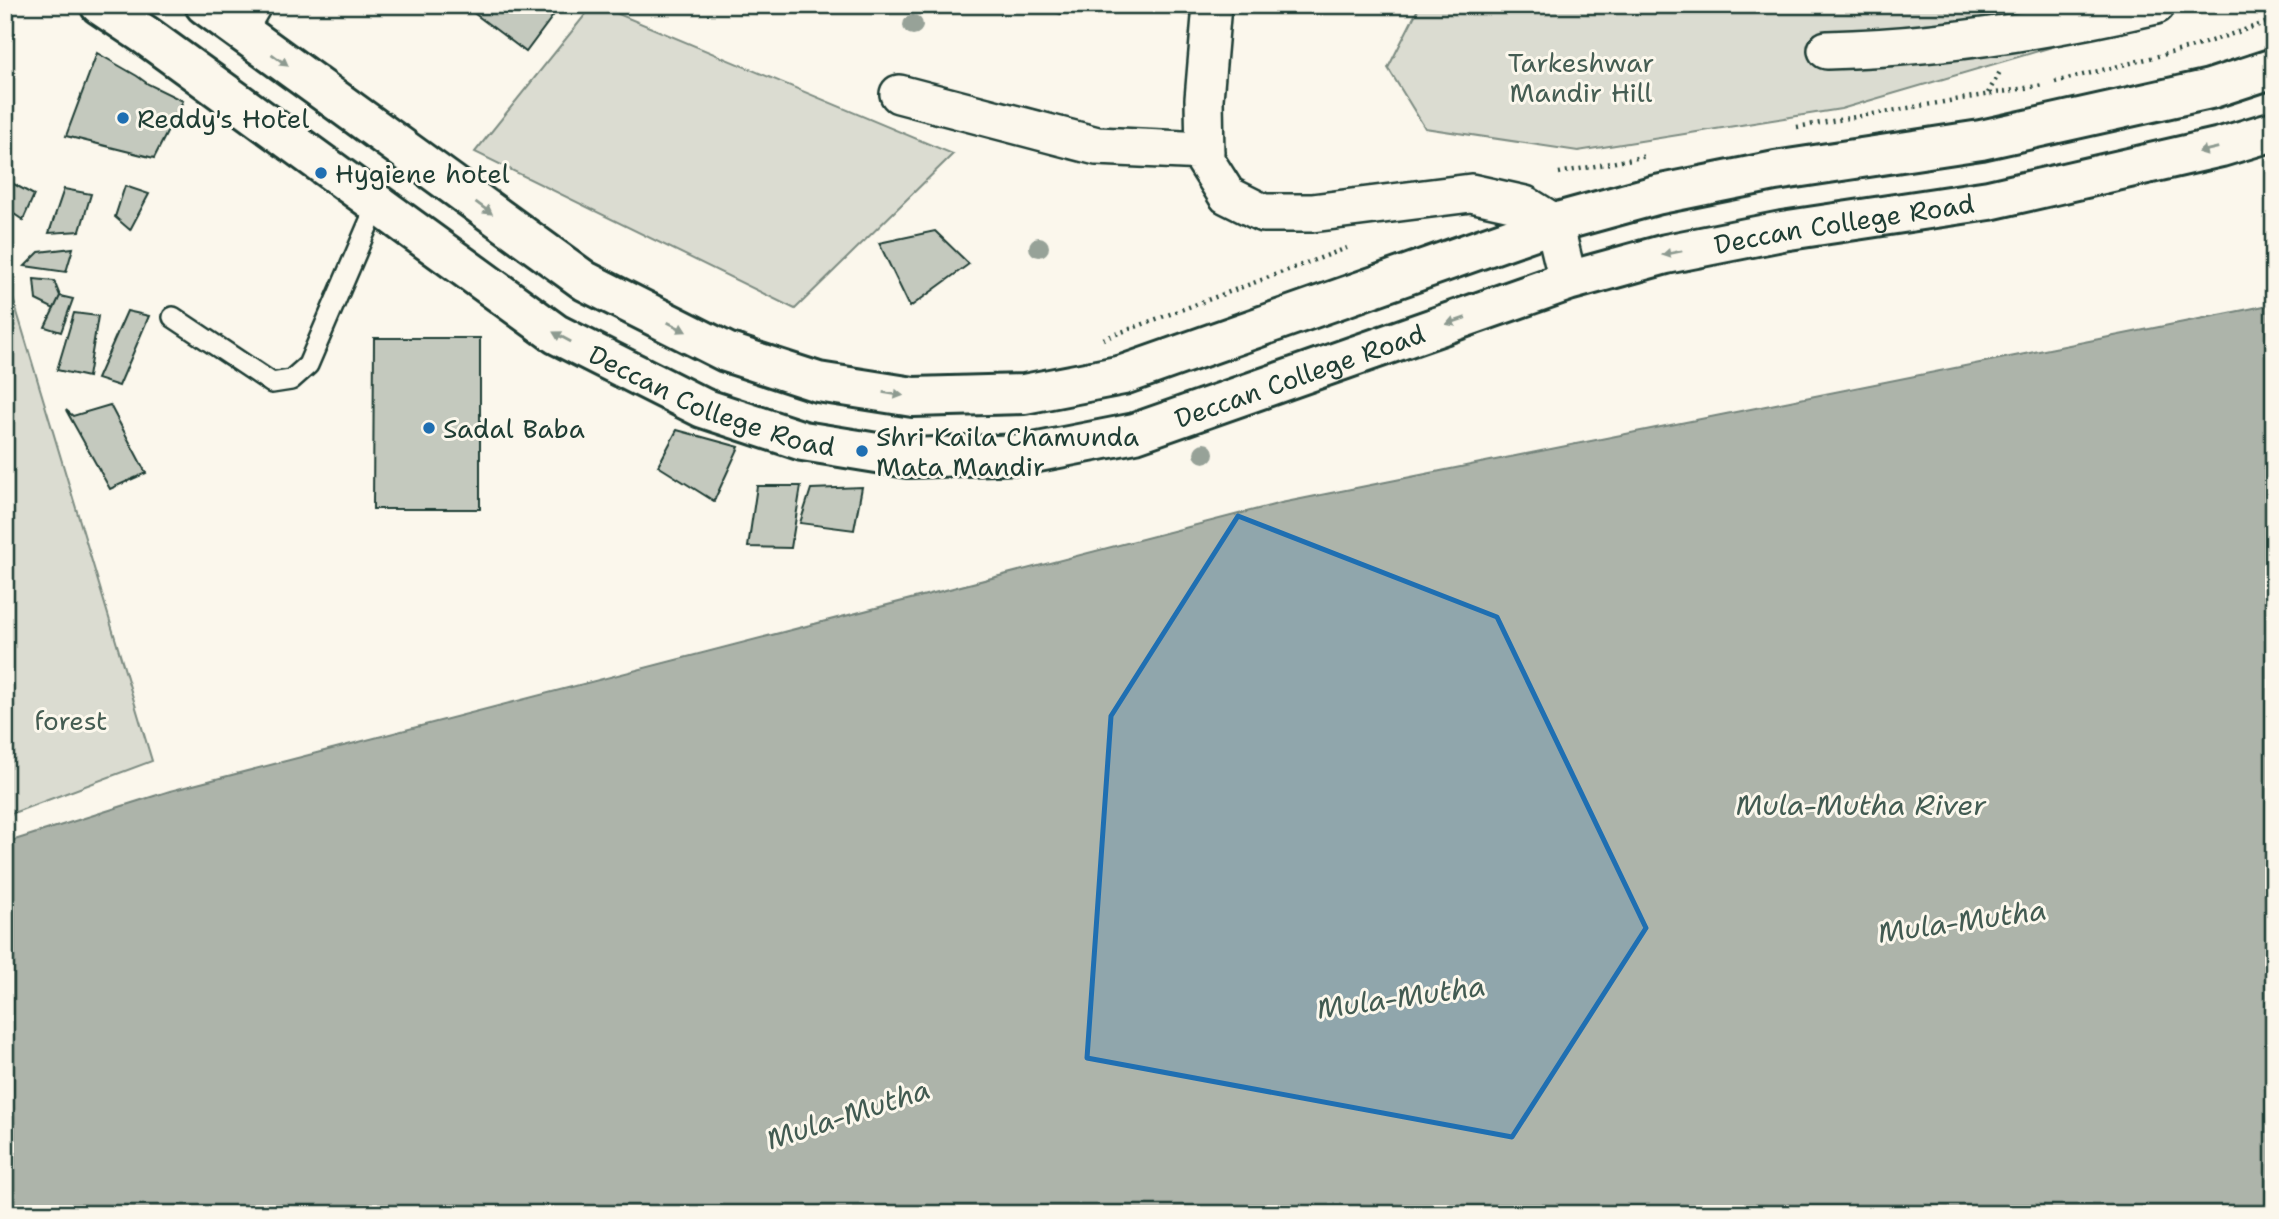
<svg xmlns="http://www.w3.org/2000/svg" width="2279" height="1219" font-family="'Shantell Sans',sans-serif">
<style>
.green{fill:#dbdcd1;stroke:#7d8c82;stroke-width:2}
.water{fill:#adb4aa;stroke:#74847b;stroke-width:2}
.building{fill:#c4c9be;stroke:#1f3d34;stroke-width:2}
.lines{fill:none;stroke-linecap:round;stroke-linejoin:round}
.lane-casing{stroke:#1f3d34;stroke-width:24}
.street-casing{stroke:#1f3d34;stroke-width:42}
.primary-casing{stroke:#1f3d34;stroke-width:44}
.path{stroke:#1f3d34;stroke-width:4.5;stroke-dasharray:2 5;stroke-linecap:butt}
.lane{stroke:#fbf7ec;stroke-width:19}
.street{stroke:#fbf7ec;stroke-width:37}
.primary{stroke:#fbf7ec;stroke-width:38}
.tree{fill:#97a298}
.oneway{fill:#8d9a90}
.marked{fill:#1f6fb2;fill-opacity:0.2;stroke:#1f6fb2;stroke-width:5;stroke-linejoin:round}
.poi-dot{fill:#1f6fb2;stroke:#fbf7ec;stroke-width:2.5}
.labels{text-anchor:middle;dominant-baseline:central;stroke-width:6;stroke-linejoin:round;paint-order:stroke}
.park-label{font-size:26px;fill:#455d53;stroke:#fbf7ec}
.poi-label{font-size:26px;fill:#1f3d34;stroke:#fbf7ec;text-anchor:start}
.street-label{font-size:26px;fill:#1f3d34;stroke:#fbf7ec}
.water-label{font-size:28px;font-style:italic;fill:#425b52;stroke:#fbf7ec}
</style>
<rect width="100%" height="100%" fill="#fbf7ec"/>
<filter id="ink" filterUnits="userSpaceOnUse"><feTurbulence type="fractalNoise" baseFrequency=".0143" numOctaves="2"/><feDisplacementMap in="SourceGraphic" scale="14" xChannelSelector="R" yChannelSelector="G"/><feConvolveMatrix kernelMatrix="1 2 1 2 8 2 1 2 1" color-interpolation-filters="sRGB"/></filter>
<g filter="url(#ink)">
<path class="green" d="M593,5H597L953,154L795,309L475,152Z
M1420,5H2195L1841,109L1578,151L1425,128L1388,68Z
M5,272L152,761L5,816Z"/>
<path class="water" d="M2274,304V1214H5V843L170,791L1281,503Z"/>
<path class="building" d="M463,5H561L526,52Z
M1034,5H1064L1061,14Z
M1161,5H1196L1192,15L1158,12Z
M1677,5H1779L1677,8Z
M97,53L137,76L148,84L183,101L154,158L66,136Z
M10,182L34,195L23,220L5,208V187Z
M125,186L149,194L130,230L115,217Z
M64,189L91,194L80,231L49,233Z
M935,231L969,264L910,307L879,243Z
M73,248L66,272L25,266L39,252Z
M34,279L54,281L60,296L54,309L36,300Z
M60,296L73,299L61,332L45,327Z
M127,311L149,316L119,386L97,379Z
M74,313L98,316L88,377L57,370Z
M374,338H480V509H373Z
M110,405L146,473L110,489L66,410L73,416Z
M677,430L739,447L714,501L658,466Z
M757,486H801L791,548L748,547Z
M862,487L854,530L800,523L811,489Z"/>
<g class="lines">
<g class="lane-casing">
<path id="lane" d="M173,317L272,383L291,380L308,365L377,204"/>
</g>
<g class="street-casing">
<path id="street" d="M1212,5L1204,99L1205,160L1227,195L1263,213H1312L1471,193L1525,205L1554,223L1568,281
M238,29L252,5
M1827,50C1937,47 2048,30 2156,5
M899,94L1097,146L1205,151"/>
</g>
<g class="primary-casing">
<g id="primary">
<path id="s1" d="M100,5L145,35L556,334L703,408L803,441L908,458L1028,454L1135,433L1568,281L1666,254L1782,231L1989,200L2221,147L2274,131"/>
<path d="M205,5L585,281L726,352L818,382L913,397L1024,394L1123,375L1554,223L1656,195L1775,171L1981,140L2210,89L2274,68"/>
</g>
</g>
<path class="path" d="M2055,82L2190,48L2274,20
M1988,93L2001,70
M1797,127L2043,85
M1559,173L1647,156
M1103,339L1347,248"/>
<use href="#lane" class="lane"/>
<use href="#street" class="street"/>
<use href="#primary" class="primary"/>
</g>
<g class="tree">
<circle cx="913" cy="25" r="10"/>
<circle cx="1039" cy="247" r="10"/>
<circle cx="1204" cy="453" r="10"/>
</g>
<defs><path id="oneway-solid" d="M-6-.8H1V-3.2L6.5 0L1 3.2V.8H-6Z" transform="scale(1.75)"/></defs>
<g class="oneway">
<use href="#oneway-solid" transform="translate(280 60) rotate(36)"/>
<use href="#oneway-solid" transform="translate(2208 150) rotate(167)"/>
<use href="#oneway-solid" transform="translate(484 208) rotate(36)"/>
<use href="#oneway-solid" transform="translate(1672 253) rotate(168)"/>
<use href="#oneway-solid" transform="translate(1456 321) rotate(161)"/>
<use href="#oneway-solid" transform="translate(677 327) rotate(27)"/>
<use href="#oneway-solid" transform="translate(562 337) rotate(-151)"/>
<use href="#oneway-solid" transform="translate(893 394) rotate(9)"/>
</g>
</g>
<path class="marked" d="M1238,516L1497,617L1646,928L1512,1137L1087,1058L1111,716Z"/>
<g class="poi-dot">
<circle cx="123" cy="118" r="7"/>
<circle cx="321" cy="173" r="7"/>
<circle cx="429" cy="428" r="7"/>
<circle cx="862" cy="451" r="7"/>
</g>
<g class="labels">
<g class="park-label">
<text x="1581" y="62">Tarkeshwar<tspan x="1581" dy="30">Mandir Hill</tspan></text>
<text x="71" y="720">forest</text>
</g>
<g class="poi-label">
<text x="137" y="118">Reddy's Hotel</text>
<text x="335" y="173">Hygiene hotel</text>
<text x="443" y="428">Sadal Baba</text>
<text x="876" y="436">Shri Kaila Chamunda<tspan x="876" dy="30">Mata Mandir</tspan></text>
</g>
<g class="street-label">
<text stroke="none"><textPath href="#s1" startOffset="1909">Deccan College Road</textPath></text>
<text stroke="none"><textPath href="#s1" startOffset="1342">Deccan College Road</textPath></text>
<text stroke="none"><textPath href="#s1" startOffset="733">Deccan College Road</textPath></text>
</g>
<g class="water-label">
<text x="1861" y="805">Mula-Mutha River</text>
<text transform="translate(1962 921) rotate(-8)">Mula-Mutha</text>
<text transform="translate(1401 997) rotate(-8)">Mula-Mutha</text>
<text transform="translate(848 1114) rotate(-18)">Mula-Mutha</text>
</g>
</g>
<rect width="2279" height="1219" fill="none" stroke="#fbf7ec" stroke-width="28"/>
<rect x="14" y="14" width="2251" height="1191" fill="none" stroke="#1f3d34" stroke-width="2.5" filter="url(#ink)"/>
</svg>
